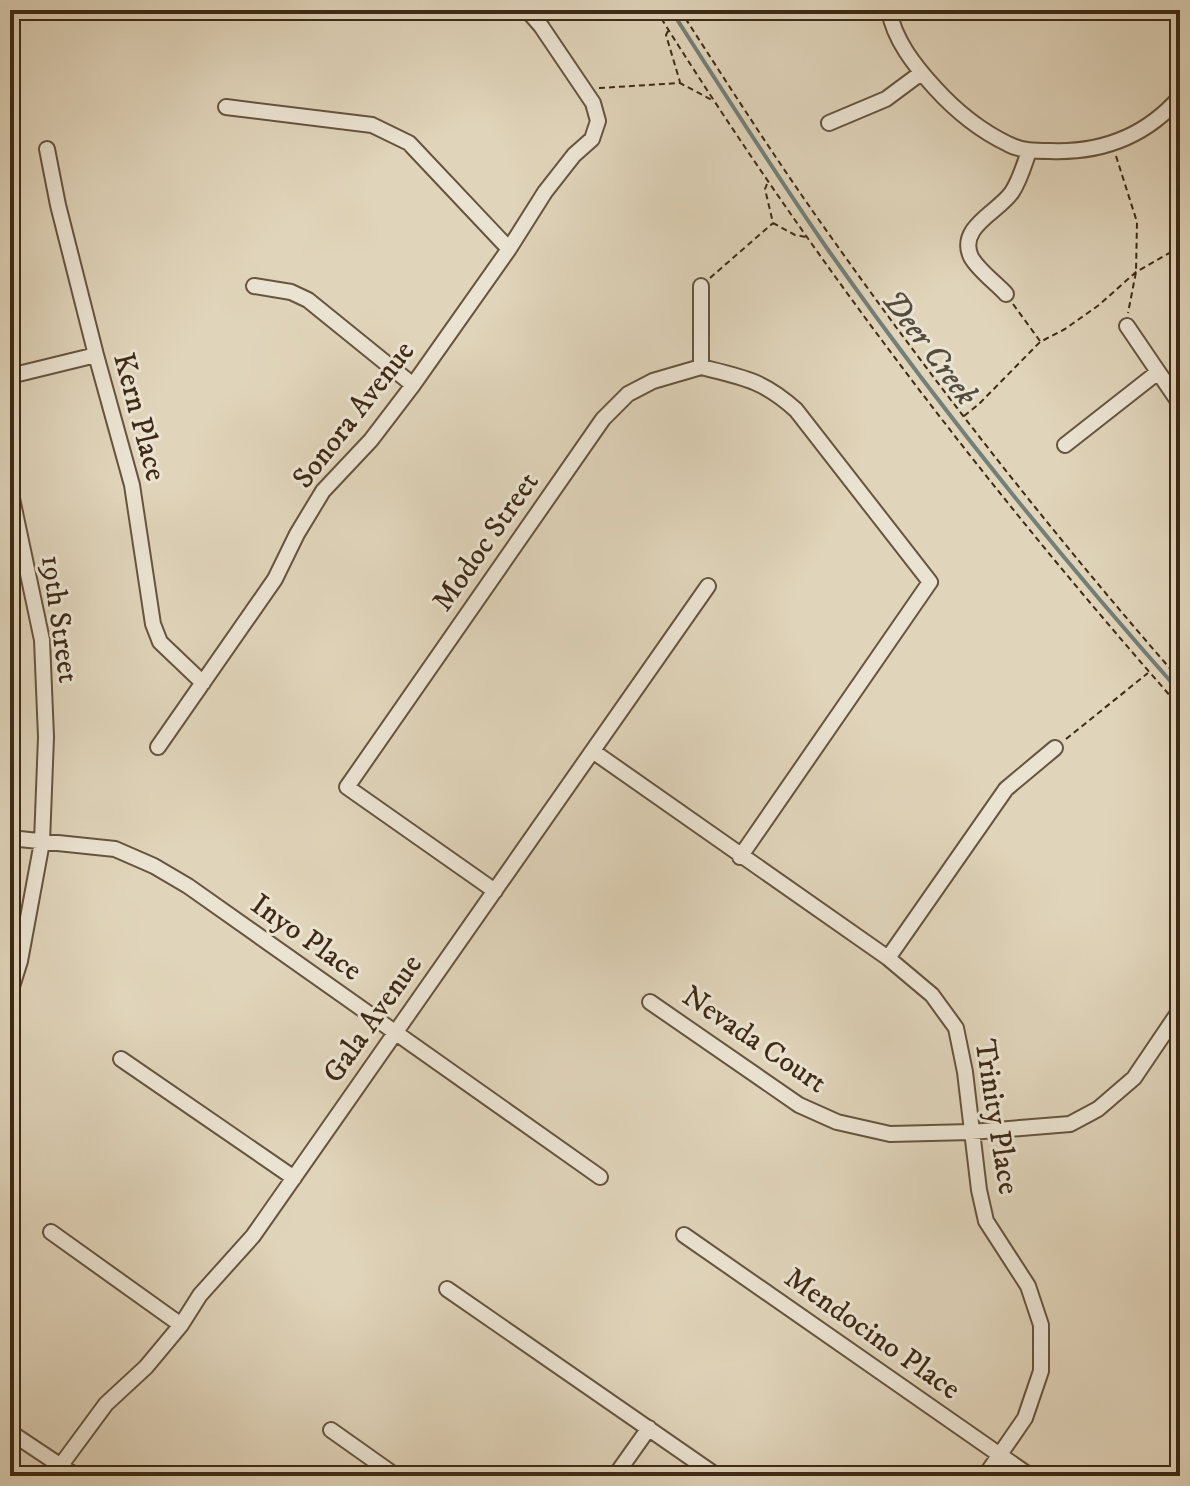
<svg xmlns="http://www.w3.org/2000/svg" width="1190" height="1486" font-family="'IM FELL DW Pica',serif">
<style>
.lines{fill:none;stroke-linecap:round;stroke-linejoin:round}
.stream{stroke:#737f77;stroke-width:4}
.minor-casing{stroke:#66543e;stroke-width:18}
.path{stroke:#3e2a15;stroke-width:2;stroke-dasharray:6 4;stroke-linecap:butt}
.minor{stroke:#ebe3d2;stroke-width:14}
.labels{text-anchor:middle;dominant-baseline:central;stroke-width:6;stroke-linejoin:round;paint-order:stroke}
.street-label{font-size:30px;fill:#3e2a15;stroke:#ebe3d2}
.water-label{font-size:32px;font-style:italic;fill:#544d3e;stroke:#ebe3d2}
</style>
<rect width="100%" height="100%" fill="#e0d4ba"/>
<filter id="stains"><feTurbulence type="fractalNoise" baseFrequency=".0025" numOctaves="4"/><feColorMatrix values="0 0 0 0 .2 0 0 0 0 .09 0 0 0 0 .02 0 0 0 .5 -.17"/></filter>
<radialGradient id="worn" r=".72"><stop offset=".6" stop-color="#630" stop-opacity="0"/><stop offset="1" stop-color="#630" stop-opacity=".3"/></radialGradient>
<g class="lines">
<path class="stream" d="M671,10C721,88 771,167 824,244C933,400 1054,550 1180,692"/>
<g class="minor-casing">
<path id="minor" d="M889,10C894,40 915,66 935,88C955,110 981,131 1008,144C1021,151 1035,151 1050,151C1101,153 1146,136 1180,97
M226,107L372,125L409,143L509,249
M829,123L886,99L921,73
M47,149L58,205L96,355L132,485L153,624L160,642L203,683
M254,286L291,292L308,300L413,385
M1006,294C996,283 978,270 971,257C957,227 999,212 1012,192C1020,180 1024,165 1029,151
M1127,326L1180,404
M701,367C742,377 763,380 796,410L930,582L740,857
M701,367V286
M10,376L96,355
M1065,445L1158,372
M10,489L42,640L46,737L42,842L20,961L10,993
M158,747L275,579L297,534L323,491L371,440L413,385L509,249L545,192L574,155L592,139L598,121L593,103L541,26L527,10
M594,752L888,958L932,995L956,1028L965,1072L979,1190L986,1221L1028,1286L1041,1325V1371L1025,1418L985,1476
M10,838L115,849L154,866L188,886L600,1177
M495,891L347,787L603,419L628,394L653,381L701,367
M888,958L1006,789L1055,748
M650,1002L799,1105L837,1122L890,1134L971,1132L1070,1124L1098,1109L1134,1078L1180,1010
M121,1059L294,1178
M51,1232L181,1325
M684,1235L1030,1476
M447,1289L717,1476
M331,1430L396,1476
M10,1432L76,1476
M61,1465L106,1404L146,1367L181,1325L200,1295L253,1236L708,586
M615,1476L649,1428"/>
</g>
<path class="path" d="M656,10C810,257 987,488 1180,707
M680,10C729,86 778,163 831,237C940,391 1056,538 1180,680
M668,31L666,35L680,82
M599,88L680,83L712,100
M1116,156L1137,222L1136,272L1128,313
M767,184L765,189L773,223L795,235L806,237
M710,278L773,223
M1013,304L1040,341
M964,416L979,404L1040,342L1065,329L1099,305L1136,272L1180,247
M1066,739L1148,673"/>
<use href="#minor" class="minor"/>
</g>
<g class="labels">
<g class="street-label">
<text transform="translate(354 415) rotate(-52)">Sonora Avenue</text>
<text transform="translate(139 417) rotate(75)">Kern Place</text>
<text transform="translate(486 542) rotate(-55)">Modoc Street</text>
<text transform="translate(59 619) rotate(82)">19th Street</text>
<text transform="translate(306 938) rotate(35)">Inyo Place</text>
<text transform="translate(373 1019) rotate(-55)">Gala Avenue</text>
<text transform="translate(754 1040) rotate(34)">Nevada Court</text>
<text transform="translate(996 1117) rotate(81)">Trinity Place</text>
<text transform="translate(872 1334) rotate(35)">Mendocino Place</text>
</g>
<g class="water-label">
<text transform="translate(929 348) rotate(53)">Deer Creek</text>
</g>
</g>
<rect width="1190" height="1486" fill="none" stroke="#e0d4ba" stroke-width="40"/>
<rect x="12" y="12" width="1166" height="1462" fill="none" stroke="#3e2a15" stroke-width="4"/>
<rect x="20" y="20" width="1150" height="1446" fill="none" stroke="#3e2a15" stroke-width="2"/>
<rect width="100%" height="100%" filter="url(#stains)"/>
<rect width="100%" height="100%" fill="url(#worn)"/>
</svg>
